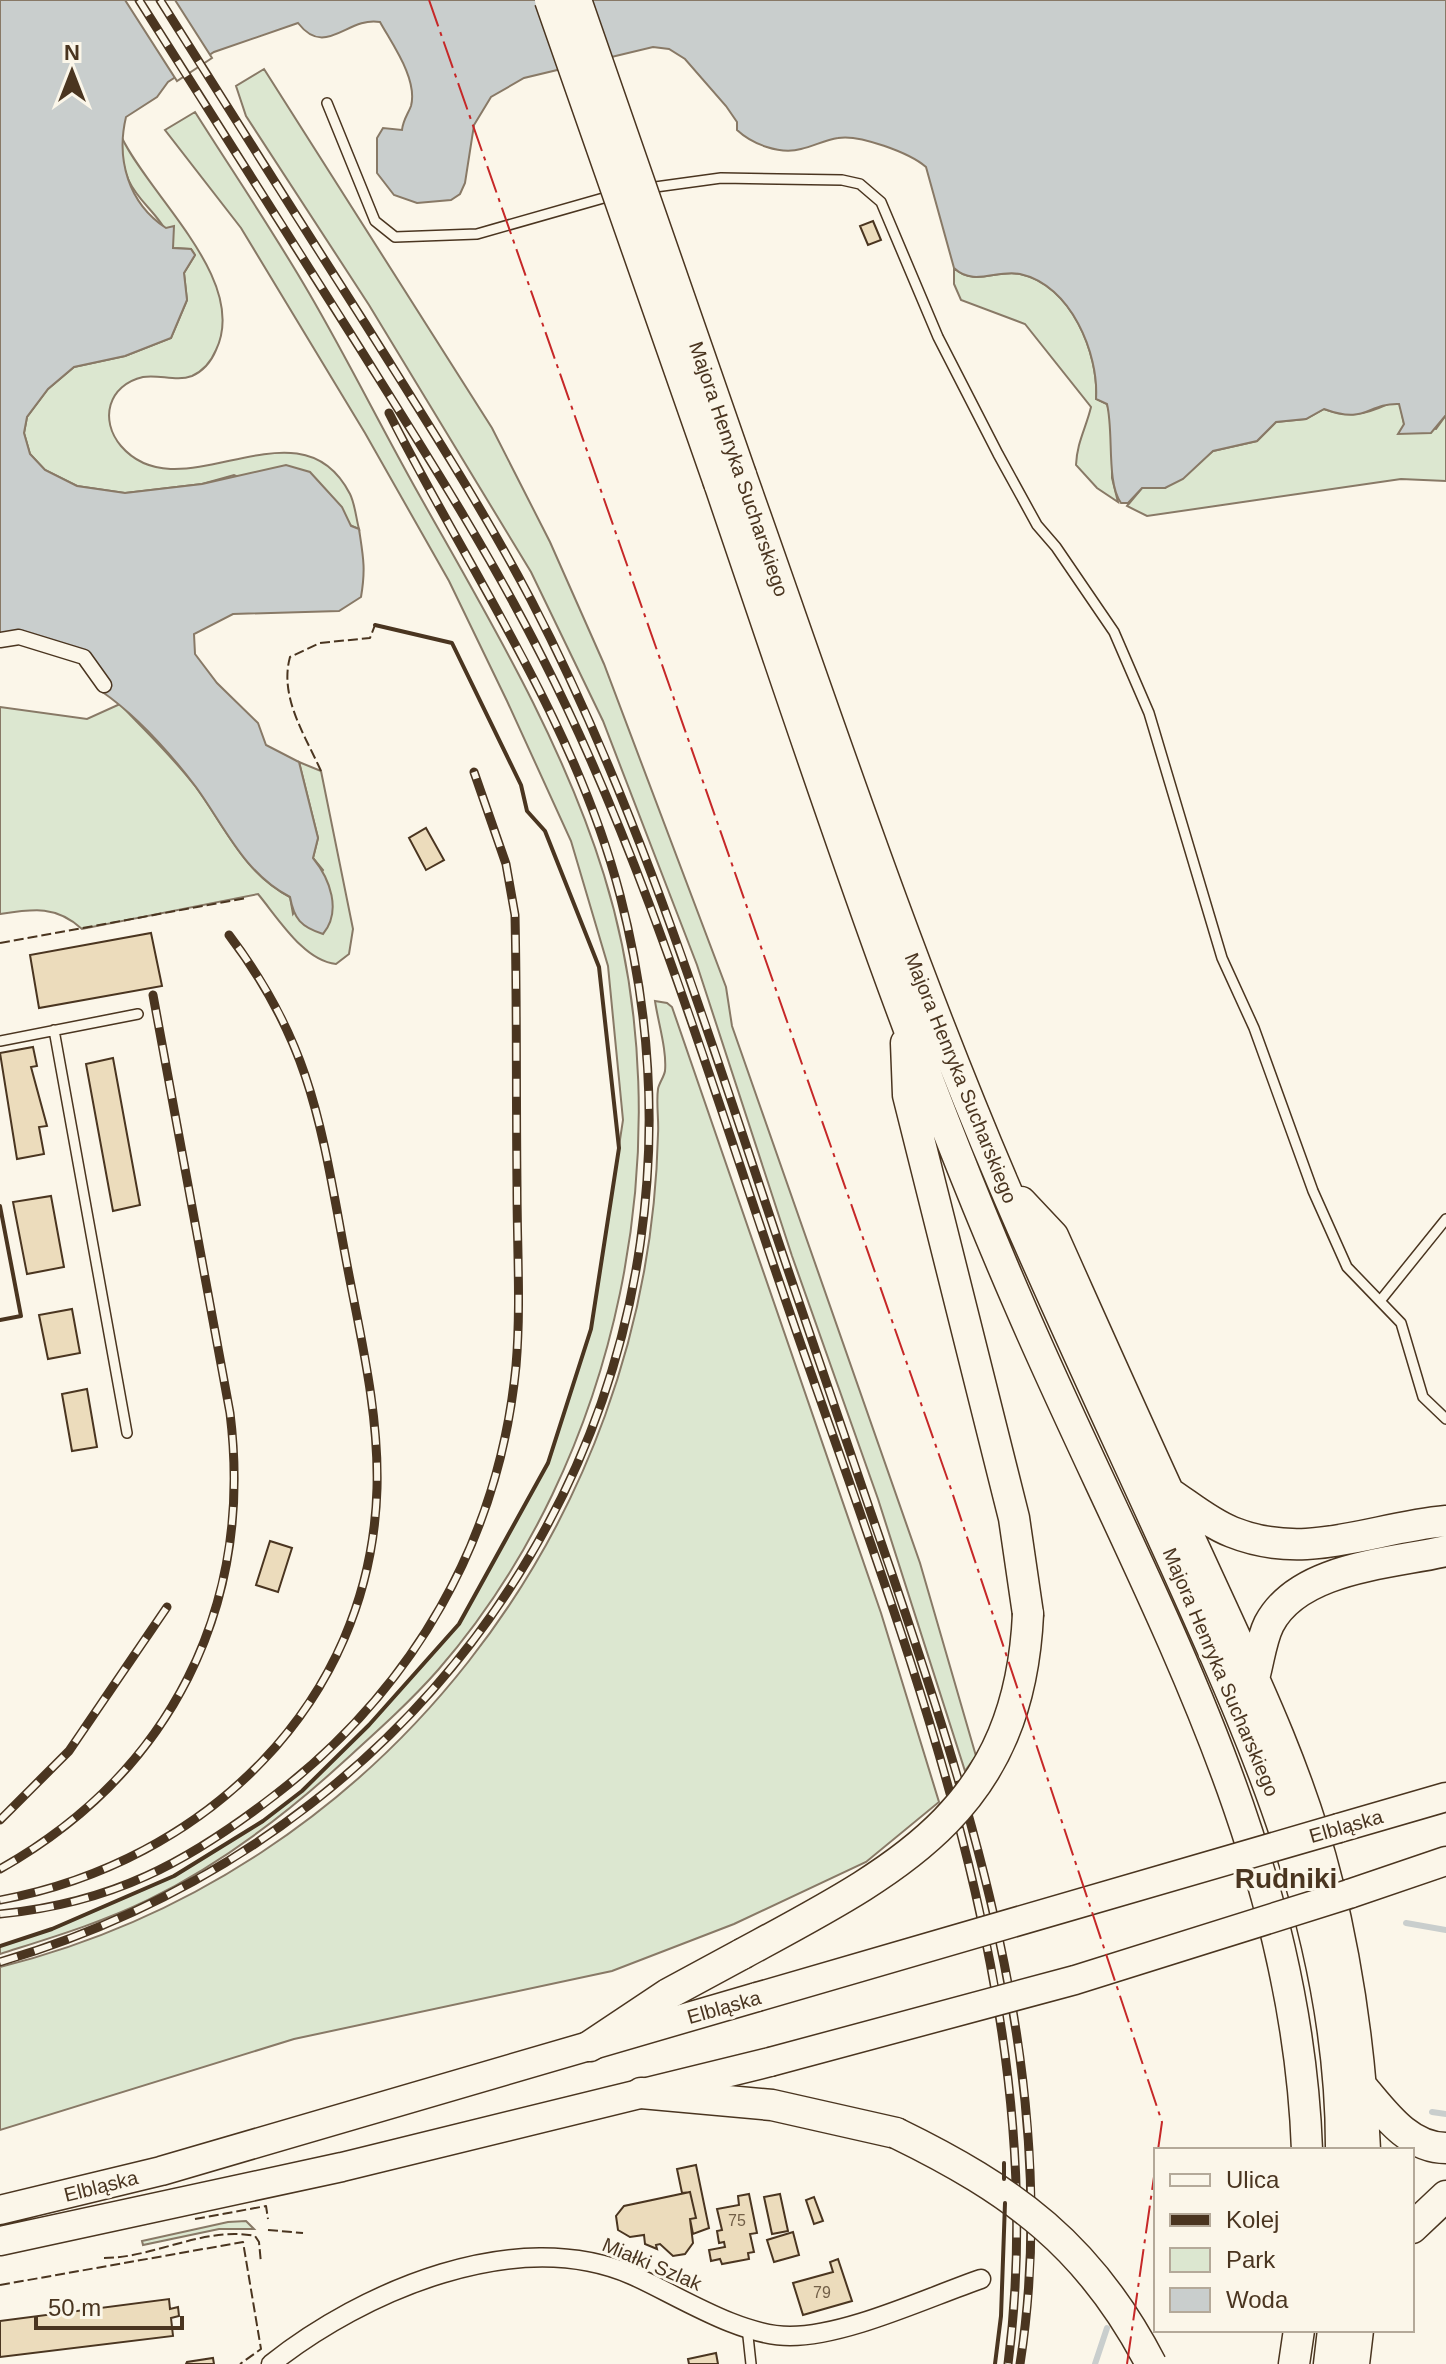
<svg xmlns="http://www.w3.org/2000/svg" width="1446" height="2364" font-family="Helvetica,sans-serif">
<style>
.green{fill:#dce7d0;stroke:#887966;stroke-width:2}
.water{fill:#c9cecd;stroke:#887966;stroke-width:2}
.pier{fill:#fbf6e9;stroke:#887966;stroke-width:2}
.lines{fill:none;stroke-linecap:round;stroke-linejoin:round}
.stream{stroke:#c9cecd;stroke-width:6}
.building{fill:#ecdcbc;stroke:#4a3520;stroke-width:2}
.service-casing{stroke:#4a3520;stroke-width:12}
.pedestrian-casing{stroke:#4a3520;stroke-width:17}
.minor-casing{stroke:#4a3520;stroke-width:21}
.primary-casing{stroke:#4a3520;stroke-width:31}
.trunk-casing{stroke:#4a3520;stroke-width:33}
.service{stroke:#fbf6e9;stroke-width:9}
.pedestrian{stroke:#fbf6e9;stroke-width:14}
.minor{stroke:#fbf6e9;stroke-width:18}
.primary{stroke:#fbf6e9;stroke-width:28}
.trunk{stroke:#fbf6e9;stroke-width:30}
.rail-casing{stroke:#4a3520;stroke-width:9}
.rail{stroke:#fbf6e9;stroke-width:6;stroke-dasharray:18;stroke-linecap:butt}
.primary-bridge-casing{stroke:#4a3520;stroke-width:31;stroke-linecap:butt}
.trunk-bridge-casing{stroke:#4a3520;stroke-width:33;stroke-linecap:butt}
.primary-bridge{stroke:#fbf6e9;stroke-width:28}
.trunk-bridge{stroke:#fbf6e9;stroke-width:30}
.fence{stroke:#4a3520;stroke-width:2;stroke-dasharray:10 4;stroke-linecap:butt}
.wall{stroke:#4a3520;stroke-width:4}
.power{stroke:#c62828;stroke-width:2;stroke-dasharray:28 6 4 6;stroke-linecap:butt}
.labels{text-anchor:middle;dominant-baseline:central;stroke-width:6;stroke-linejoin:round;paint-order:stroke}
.number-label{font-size:16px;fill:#725f47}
.street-label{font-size:20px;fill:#4a3520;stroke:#fbf6e9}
.district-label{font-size:28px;font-weight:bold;fill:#4a3520;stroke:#fbf6e9}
</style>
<rect width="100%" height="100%" fill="#fbf6e9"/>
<path class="green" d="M264,69L492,428L550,542L604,664L726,987L732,1026L920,1563L976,1756L965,1771L878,1499L792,1256L697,965L603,721L531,572L369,305L246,116L236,86Z
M195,112C233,172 273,231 309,293C347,358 380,425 417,491C486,614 562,739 604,875C686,1139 620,1461 438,1670C408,1704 374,1734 341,1764C283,1817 219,1865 148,1900C101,1923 50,1938 0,1954V1946L52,1929L174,1876L263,1821L302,1791L369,1725L459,1624L548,1463L591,1329L623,1120L608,966L571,841L507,701L449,581L365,433L241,228L165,130Z
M122,138C151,198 249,281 216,350C211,362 203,371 192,376C176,382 159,374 143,377C108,385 99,420 121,446C181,516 299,394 350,494C355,504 356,518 359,529L234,475L202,484L125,493L77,486L45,470L30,454L24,433L27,417L48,389L74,367L125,356L171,338L187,300L184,273L195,255L191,249L173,248C159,201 119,202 122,138Z
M954,268C974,287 997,269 1020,274C1071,284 1099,354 1096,399L1107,404L1112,423V478L1118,502L1097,488L1076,465C1077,442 1086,428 1091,407L1025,324L961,300L954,284Z
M1388,404H1400L1404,424L1436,429L1446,415V481L1401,479L1147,516L1127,506L1142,488H1165L1213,451L1257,441L1276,422L1306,419L1324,409C1349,418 1364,415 1388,404Z
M120,704C145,731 173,757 195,786C225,826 243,873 290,897L293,914L323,870L313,858L318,838L299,762L321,771L353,929L349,954L336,964C304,961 278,918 258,894L82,929C56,905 33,909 0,914V707L87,719Z
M655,1001L667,1003L672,1007L881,1613L939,1802L866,1862L734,1924L612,1971L294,2039L0,2130V1967C381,1872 649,1525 658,1134C659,1120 656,1103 658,1089C659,1083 664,1077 665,1071C667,1050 658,1022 655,1001Z
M246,2221L254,2229H219L143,2245L142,2241L228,2222Z"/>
<path class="water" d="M0,0H1446V415L1431,433L1398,434L1404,424L1399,404C1366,403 1367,425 1324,409L1306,419L1276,422L1257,441L1213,451L1183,479L1165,488H1142L1128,503H1121C1106,482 1114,433 1107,404L1096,399C1099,354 1071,285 1020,274C997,269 974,287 954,268L926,167C910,153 859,134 838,138C825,140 814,146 801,149C780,155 752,144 737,130V122L726,106L685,59L669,49L653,47L524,78L491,97L474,125L465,183L460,194L451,200L417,203L394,195L377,173V138L383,128L402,130C403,120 408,114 411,106C418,79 392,44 380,22C347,16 326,59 298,23L214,52L168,82L157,97L126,117C116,159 128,203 166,228L174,226L173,248L191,249L195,255L184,273L187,300L171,338L125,356L74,367L48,389L27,417L24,433L30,454L45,470L77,486L125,493L202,484L286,465L310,472L342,507L351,526L359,529C363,556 366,568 361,597L339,611L233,614L194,634L195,654L217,683L258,723L266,745L299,762L318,838L313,858C330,879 342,911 323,934C301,927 294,919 290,897C244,873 225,827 196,787C170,753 136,715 101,691L108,686L84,653L0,637Z"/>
<path class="pier" d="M125,0H175L212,58L177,81Z"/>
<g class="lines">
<path class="stream" d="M1406,1923L1446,1930
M1432,2112L1446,2114
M1095,2364L1107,2328"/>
</g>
<path class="building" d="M873,221L881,240L868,245L860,226Z
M426,828L444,860L426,870L409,838Z
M151,933L162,986L39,1008L30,955Z
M33,1047L37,1066L31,1067L47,1126L39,1127L44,1154L17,1159L0,1053Z
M113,1058L140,1205L113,1211L86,1064Z
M51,1196L64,1267L27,1274L13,1202Z
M72,1309L80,1353L48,1359L39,1315Z
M87,1389L97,1447L72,1451L62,1394Z
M270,1541L292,1548L278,1592L256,1585Z
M696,2165L709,2228L693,2234L690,2219L696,2218L690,2192L682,2193L677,2169Z
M690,2192L696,2218L690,2219L693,2243L685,2254L673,2256L660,2244L656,2245L657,2249L645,2244L644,2235L630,2237L618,2230L616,2216L624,2206Z
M749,2194L757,2233L750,2234L754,2252L748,2253L749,2259L722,2264L720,2259L711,2261L709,2250L725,2247L724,2242L719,2243L717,2231L722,2230L717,2209L739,2205L738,2196Z
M780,2194L788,2231L772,2234L764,2197Z
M814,2197L823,2221L814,2224L806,2200Z
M793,2232L799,2255L774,2262L767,2240Z
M838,2259L852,2301L803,2315L793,2283L833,2272L830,2262Z
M169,2299L170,2309L178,2307L179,2316L171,2318L173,2336L0,2357V2321Z
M716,2353L718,2364H689L688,2359Z
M213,2358L214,2364H186L187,2362Z"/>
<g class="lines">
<g class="service-casing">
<path id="service" d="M327,103L375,221L395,237L477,234L614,195
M648,188L721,178L842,180L860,184L881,202L938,337L998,454L1037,525L1056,547L1114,632L1149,713L1222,958L1254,1028L1313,1191L1347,1267L1401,1323L1423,1397L1446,1419
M54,1030L127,1433
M0,1041L138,1014
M1380,1301L1446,1219
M747,2327L751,2364"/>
</g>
<g class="pedestrian-casing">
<path id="pedestrian" d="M0,640L19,637L84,657L104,685"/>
</g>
<g class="minor-casing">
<path id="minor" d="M271,2364C363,2291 516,2225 632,2275C677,2295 739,2336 790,2336C846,2336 926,2298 981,2279"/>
</g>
<g class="primary-casing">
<path id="primary" d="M1339,1828L1446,1797
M1349,1894L1446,1861
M0,2210L161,2171L757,1997
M0,2241L342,2167L770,2062"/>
</g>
<g class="trunk-casing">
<path id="trunk" d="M741,475C825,712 904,951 1003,1183C1059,1315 1121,1445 1180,1576C1263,1760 1342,1943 1341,2150
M719,483C813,758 903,1037 1019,1304C1139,1583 1296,1838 1307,2150
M906,1043L908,1095L1014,1518L1028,1614
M1021,1202L1053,1236C1101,1343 1148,1449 1198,1556C1246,1661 1299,1768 1327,1881C1349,1970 1361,2059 1365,2150
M1168,1492C1188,1505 1209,1523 1232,1532C1307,1562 1370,1528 1446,1521
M1254,1678C1259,1661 1261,1640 1269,1624C1299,1567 1390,1564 1446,1551
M590,2046L668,1994L742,1954
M1363,2088C1385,2114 1409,2148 1446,2148
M641,2093L772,2105L896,2133
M1412,2228L1446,2196
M1294,2364L1299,2330
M1329,2364L1333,2330
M1354,2364L1358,2330"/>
</g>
<use href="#service" class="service"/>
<use href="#pedestrian" class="pedestrian"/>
<use href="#minor" class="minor"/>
<use href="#primary" class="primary"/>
<use href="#trunk" class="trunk"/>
<g class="rail-casing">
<path id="rail" d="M139,0C212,116 286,231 359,347C423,449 488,550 542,657C643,855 707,1071 779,1281C896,1626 1056,1993 1008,2364
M160,0C228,108 297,217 366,325C423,416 481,505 531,600C642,813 711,1044 788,1270C823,1372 857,1473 892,1574C978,1826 1062,2095 1020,2364
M0,1820L69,1751L167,1607
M0,1869C170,1773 254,1608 230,1413L153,995
M0,1900C204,1862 371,1704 377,1488C379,1409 359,1331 345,1254C321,1125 311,1043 229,935
M0,1914C112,1903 187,1863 275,1795C413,1689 499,1541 516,1366C521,1308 517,1247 517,1188C516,1097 517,1006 515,915L506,864L474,772
M0,1962C464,1825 743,1371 620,895C575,722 469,571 389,413"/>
</g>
<use href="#rail" class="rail"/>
<g class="primary-bridge-casing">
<path id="primary-bridge" d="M757,1997L1339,1828
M770,2062L1075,1980L1349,1894"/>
</g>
<g class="trunk-bridge-casing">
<path id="trunk-bridge" d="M550,0L719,483
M576,0L741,475
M742,1954C897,1870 1019,1812 1028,1614
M896,2133C1013,2190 1090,2246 1151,2364"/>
</g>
<use href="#primary-bridge" class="primary-bridge"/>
<use href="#trunk-bridge" class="trunk-bridge"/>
<path class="fence" d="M321,771C305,735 279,697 290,657L320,643L370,638L375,625
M0,943L247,898
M195,2219L266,2206L268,2219
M268,2230L303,2233
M104,2258C154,2258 204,2226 255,2236L259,2242L261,2263
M0,2285L243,2242L261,2349L240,2364"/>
<path class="wall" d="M0,1206L21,1316L0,1320
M0,1946L52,1929L174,1876L263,1821L302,1791L369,1725L459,1624L548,1463L591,1329L619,1148L599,967L545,831L527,811L521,785L452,643L375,625
M1004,2163V2179
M995,2364L1001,2316L1005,2203"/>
<path class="power" d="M429,0L951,1489L1162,2122L1158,2150
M1127,2364L1156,2163"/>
</g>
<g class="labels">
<g class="number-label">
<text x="737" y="2220">75</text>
<text x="822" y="2292">79</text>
</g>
<g class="street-label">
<text transform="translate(739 469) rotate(71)">Majora Henryka Sucharskiego</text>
<text transform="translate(961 1078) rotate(68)">Majora Henryka Sucharskiego</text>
<text transform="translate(1221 1672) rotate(67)">Majora Henryka Sucharskiego</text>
<text transform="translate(1346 1826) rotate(-16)">Elbląska</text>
<text transform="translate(724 2007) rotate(-16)">Elbląska</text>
<text transform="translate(101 2186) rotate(-14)">Elbląska</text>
<text transform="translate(652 2264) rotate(23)">Miałki Szlak</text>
</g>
<g class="district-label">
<text x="1286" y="1878">Rudniki</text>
</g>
</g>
<rect x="1154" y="2148" width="260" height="184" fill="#fbf6e9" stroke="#b4a999" stroke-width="2"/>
<rect x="1170" y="2174" width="40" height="12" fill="#fbf6e9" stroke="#b4a999" stroke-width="2"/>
<text x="1226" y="2188" font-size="24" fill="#4a3520">Ulica</text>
<rect x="1170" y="2214" width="40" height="12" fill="#4a3520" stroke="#b4a999" stroke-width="2"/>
<text x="1226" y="2228" font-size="24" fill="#4a3520">Kolej</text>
<rect x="1170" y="2248" width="40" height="24" fill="#dce7d0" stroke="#b4a999" stroke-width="2"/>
<text x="1226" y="2268" font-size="24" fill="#4a3520">Park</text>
<rect x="1170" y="2288" width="40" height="24" fill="#c9cecd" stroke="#b4a999" stroke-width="2"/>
<text x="1226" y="2308" font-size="24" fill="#4a3520">Woda</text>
<g transform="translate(72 72)" stroke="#fbf6e9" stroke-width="6" paint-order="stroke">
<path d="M0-6L14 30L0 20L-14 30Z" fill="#4a3520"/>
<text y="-12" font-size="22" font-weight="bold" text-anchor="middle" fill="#4a3520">N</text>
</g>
<path d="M36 2316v12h146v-12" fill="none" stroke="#4a3520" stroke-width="4"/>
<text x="48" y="2316" font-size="24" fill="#4a3520" stroke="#fbf6e9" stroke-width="6" paint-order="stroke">50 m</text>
</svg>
